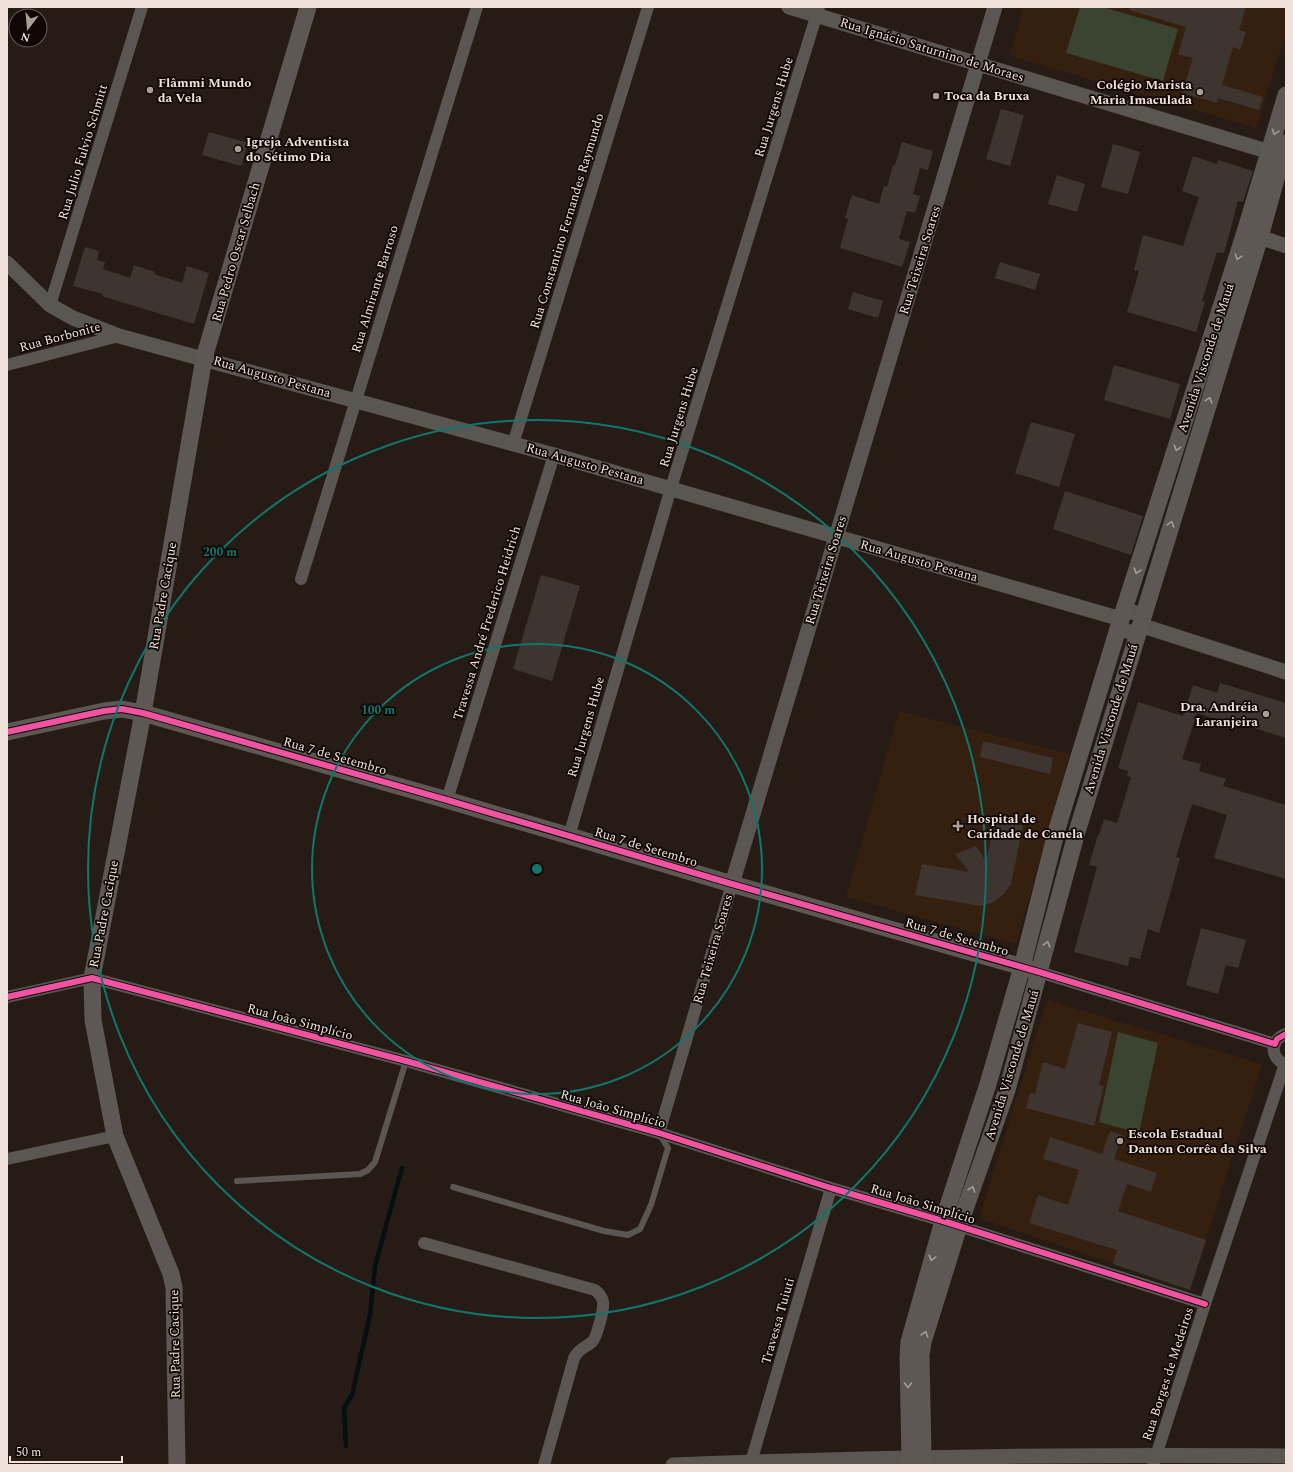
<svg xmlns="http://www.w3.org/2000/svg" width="1293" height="1472" font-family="Spectral,serif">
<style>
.built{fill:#351f0f}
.green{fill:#3b4331}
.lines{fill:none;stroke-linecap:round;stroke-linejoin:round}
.stream{stroke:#030f10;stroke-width:4.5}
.building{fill:#3e3530}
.service{stroke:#5a5652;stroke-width:6}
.minor{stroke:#5a5652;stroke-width:12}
.tertiary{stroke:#5a5652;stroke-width:15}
.secondary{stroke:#5d5853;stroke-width:17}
.cycleway-casing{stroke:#0f0704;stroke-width:8}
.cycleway{stroke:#f153a3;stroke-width:6}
.oneway{stroke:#a69d96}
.ring{fill:none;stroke:#0f766e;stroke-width:2}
.poi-dot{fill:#a99d95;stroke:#0f0704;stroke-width:1.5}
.labels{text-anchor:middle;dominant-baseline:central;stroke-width:3.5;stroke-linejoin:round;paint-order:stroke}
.street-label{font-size:13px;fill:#f0e2da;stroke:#0f0704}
.poi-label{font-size:13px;font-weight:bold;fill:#f0e2da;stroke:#0f0704;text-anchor:start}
.centre{fill:#0f766e;stroke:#0f0704;stroke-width:2}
.ring-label{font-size:12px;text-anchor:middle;font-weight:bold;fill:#0f766e;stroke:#0f0704;stroke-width:3.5;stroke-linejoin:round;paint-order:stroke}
</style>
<rect width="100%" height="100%" fill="#261c15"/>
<path class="built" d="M1023,7H1286V33L1256,128L1010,56Z
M899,711L1070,754L1016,944L846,897Z
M1047,1000L1262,1064L1190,1290L979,1218Z"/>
<path class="green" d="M1080,7H1103L1178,29L1163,81L1066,53Z
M1118,1032L1158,1043L1139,1133L1099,1122Z"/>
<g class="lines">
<path class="stream" d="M346,1446L344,1408L352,1395L370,1315L375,1266L402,1168"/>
</g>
<path class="building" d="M1130,7H1246L1239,30L1246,32L1240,50L1233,47L1222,85L1263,97L1259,110L1218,98L1217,103L1182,93L1193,58L1178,54L1186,27L1129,10Z
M1001,109L1024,115L1010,166L986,159Z
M209,132L248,143L241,166L202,155Z
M902,142L933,151L928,170L920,168L913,194L920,196L915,213L907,211L899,239L910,242L902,267L840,248L848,219L845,218L852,195L879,204L884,186L887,187L893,165H895Z
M1113,144L1140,152L1128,194L1101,187Z
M1193,156L1217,164L1218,160L1253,171L1243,202L1238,201L1224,253L1217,252L1202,301L1205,302L1196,332L1127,312L1139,271L1134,270L1143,235L1183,246L1199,197L1182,191Z
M1057,175L1085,184L1077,212L1048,204Z
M85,247L99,251L97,260L105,262L103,269L130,278L134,265L155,272L154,274L182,283L187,266L209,273L194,324L121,302L102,296L103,294L73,286Z
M1000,262L1040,274L1035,290L995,278Z
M853,292L883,301L878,318L848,309Z
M1114,365L1180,384L1170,419L1104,400Z
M1031,422L1075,434L1059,487L1015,473Z
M1065,491L1143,516L1131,555L1053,529Z
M541,575L580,586L552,681L513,669Z
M1220,683L1286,703V738L1229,720L1228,723L1197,713L1182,759L1201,764L1199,771L1226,779L1223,786L1286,805V879L1214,858L1227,815L1192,804L1176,857L1180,858L1159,933L1148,929L1140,959L1130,957L1128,966L1074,952L1097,867L1089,865L1098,835H1099L1104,819L1117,823L1131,777L1127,776L1128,771L1118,768L1138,702L1183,716L1193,685L1217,693Z
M983,741L1053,758L1050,774L980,757Z
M996,819L1023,826L1011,884L1004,894L992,903L980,906L915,895L922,864L969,872L955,854L976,846L986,861Z
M1201,928L1246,940L1238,968L1226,965L1218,994L1186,985Z
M1078,1023L1112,1032L1099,1085L1104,1086L1094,1126L1026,1108L1030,1093L1035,1094L1043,1062L1065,1069Z
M1110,1131L1122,1135L1114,1159L1157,1173L1151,1192L1127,1184L1118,1211L1206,1240L1190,1290L1113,1264L1117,1250L1029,1223L1038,1195L1068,1205L1079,1170L1043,1159L1050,1137L1102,1154Z"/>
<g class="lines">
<path class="service" d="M237,1181L360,1174L368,1170L375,1162L406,1061
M453,1187L604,1231L628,1235L640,1229L651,1205L668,1148L660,1135"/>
<path class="minor" d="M50,305L142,7
M7,365L119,336
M513,444L648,7
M301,579L477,7
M447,800L554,455
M569,836L671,488L819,7
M1039,972L1275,1044
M7,997L92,978L406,1061L659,1133L831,1188L943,1221L1205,1304
M1286,1034C1269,1040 1270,1058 1286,1065
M659,1133L732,884
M7,1159L115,1136
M424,1243L595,1290C599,1293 602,1296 603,1302C604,1309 597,1337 592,1342C585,1348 579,1348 574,1358L544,1465
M751,1462L831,1188
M1153,1465L1205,1304L1285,1064"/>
<path class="tertiary" d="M789,7L1280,155
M1248,233L1286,246
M7,263L50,305L73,318L119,336L554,455L1121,619
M1121 622a10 10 0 1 1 20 0a10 10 0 1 1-20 0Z
M1140,625L1286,672
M732,884L995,7
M673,1465C877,1457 1081,1454 1286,1456"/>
<path class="secondary" d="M7,732L104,711L122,709L143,713L447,800L732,884L1033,970
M177,1465L174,1287L171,1274L115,1136L93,1020L92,978L143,713L204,358L308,7
M913,1465L910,1458L908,1357L909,1342L943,1221L988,1084L1022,967L1057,829L1121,619L1245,232L1286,95
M922,1465L923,1457L921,1355L923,1342L959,1226L1007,1090L1076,835L1260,237L1286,143"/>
<g class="cycleway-casing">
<path id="cycleway" d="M7,732L104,711L122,709L143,713L447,800L732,884L1039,972L1275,1044L1277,1039L1286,1034
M7,997L92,978L406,1061L659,1133L831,1188L943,1221L1205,1304"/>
</g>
<use href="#cycleway" class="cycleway"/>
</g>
<defs><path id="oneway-chevron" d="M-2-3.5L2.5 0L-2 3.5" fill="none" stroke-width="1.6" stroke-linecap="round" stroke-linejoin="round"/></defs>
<g class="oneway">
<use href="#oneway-chevron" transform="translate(1275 132) rotate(107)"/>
<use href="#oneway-chevron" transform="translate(1238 257) rotate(108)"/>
<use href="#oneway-chevron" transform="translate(1209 400) rotate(-73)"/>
<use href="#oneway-chevron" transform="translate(1177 448) rotate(108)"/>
<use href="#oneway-chevron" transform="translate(1171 524) rotate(-73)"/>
<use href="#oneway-chevron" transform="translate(1137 571) rotate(108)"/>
<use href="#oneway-chevron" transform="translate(1047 944) rotate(-75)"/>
<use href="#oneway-chevron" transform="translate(972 1189) rotate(-71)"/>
<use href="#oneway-chevron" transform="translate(932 1258) rotate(105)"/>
<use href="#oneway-chevron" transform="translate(925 1334) rotate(-73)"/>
<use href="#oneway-chevron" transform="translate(908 1385) rotate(89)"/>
</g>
<g class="ring">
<circle cx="537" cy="869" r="225"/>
<circle cx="537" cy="869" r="449"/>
</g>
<g class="poi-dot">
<circle cx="150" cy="90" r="4"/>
<circle cx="1200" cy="92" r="4"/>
<circle cx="936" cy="96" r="4"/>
<circle cx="238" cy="149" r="4"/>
<circle cx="1266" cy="714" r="4"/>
<path d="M956 820h4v4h4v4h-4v4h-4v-4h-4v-4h4z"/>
<circle cx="1120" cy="1141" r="4"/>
</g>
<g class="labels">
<g class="street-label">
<text transform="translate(932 50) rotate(17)">Rua Ignácio Saturnino de Moraes</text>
<text transform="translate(774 107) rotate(-73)">Rua Jurgens Hube</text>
<text transform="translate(83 152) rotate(-73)">Rua Julio Fulvio Schmitt</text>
<text transform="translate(567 221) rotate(-73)">Rua Constantino Fernandes Raymundo</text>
<text transform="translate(236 252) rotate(-74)">Rua Pedro Oscar Selbach</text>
<text transform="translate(920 260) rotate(-73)">Rua Teixeira Soares</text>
<text transform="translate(375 289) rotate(-73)">Rua Almirante Barroso</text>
<text transform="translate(60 337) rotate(-15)">Rua Borbonite</text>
<text transform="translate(1206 358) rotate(-72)">Avenida Visconde de Mauá</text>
<text transform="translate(272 377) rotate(16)">Rua Augusto Pestana</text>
<text transform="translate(679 417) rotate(-73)">Rua Jurgens Hube</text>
<text transform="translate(585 464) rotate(16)">Rua Augusto Pestana</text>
<text transform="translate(919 561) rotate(16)">Rua Augusto Pestana</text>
<text transform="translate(826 570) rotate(-73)">Rua Teixeira Soares</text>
<text transform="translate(163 596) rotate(-80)">Rua Padre Cacique</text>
<text transform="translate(487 623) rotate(-73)">Travessa André Frederico Heidrich</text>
<text transform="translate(1111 719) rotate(-73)">Avenida Visconde de Mauá</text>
<text transform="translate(586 727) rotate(-74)">Rua Jurgens Hube</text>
<text transform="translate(335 756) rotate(16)">Rua 7 de Setembro</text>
<text transform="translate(646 847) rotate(17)">Rua 7 de Setembro</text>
<text transform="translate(104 914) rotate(-79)">Rua Padre Cacique</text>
<text transform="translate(957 937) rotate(16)">Rua 7 de Setembro</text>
<text transform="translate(713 949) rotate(-74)">Rua Teixeira Soares</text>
<text transform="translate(300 1022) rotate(15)">Rua João Simplício</text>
<text transform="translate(1012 1065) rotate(-73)">Avenida Visconde de Mauá</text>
<text transform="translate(613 1109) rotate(16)">Rua João Simplício</text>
<text transform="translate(923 1204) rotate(17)">Rua João Simplício</text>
<text transform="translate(778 1321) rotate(-74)">Travessa Tuiuti</text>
<text transform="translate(175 1344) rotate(-91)">Rua Padre Cacique</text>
<text transform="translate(1168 1374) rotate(-72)">Rua Borges de Medeiros</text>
</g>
<g class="poi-label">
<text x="158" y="83">Flâmmi Mundo<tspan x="158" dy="15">da Vela</tspan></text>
<text x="1192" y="85" text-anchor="end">Colégio Marista<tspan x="1192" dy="15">Maria Imaculada</tspan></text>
<text x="944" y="96">Toca da Bruxa</text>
<text x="246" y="142">Igreja Adventista<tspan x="246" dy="15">do Sétimo Dia</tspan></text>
<text x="1258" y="707" text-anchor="end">Dra. Andréia<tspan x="1258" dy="15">Laranjeira</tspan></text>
<text x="967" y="819">Hospital de<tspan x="967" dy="15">Caridade de Canela</tspan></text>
<text x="1128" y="1134">Escola Estadual<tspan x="1128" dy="15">Danton Corrêa da Silva</tspan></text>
</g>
</g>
<circle cx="537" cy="869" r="6" class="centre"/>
<g class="ring-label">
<text x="220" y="556">200 m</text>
<text x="378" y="714">100 m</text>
</g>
<rect width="1293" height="1472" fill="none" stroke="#f0e2da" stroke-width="16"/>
<g transform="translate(28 28) rotate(196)"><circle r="19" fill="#0f0704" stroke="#695f5a"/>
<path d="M0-3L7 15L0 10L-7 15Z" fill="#a99d95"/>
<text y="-6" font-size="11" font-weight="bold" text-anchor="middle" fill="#f0e2da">N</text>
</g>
<path d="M10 1456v6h112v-6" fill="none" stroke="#f0e2da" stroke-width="2"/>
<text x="16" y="1456" font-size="12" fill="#f0e2da" stroke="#0f0704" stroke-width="3" paint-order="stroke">50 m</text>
</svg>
